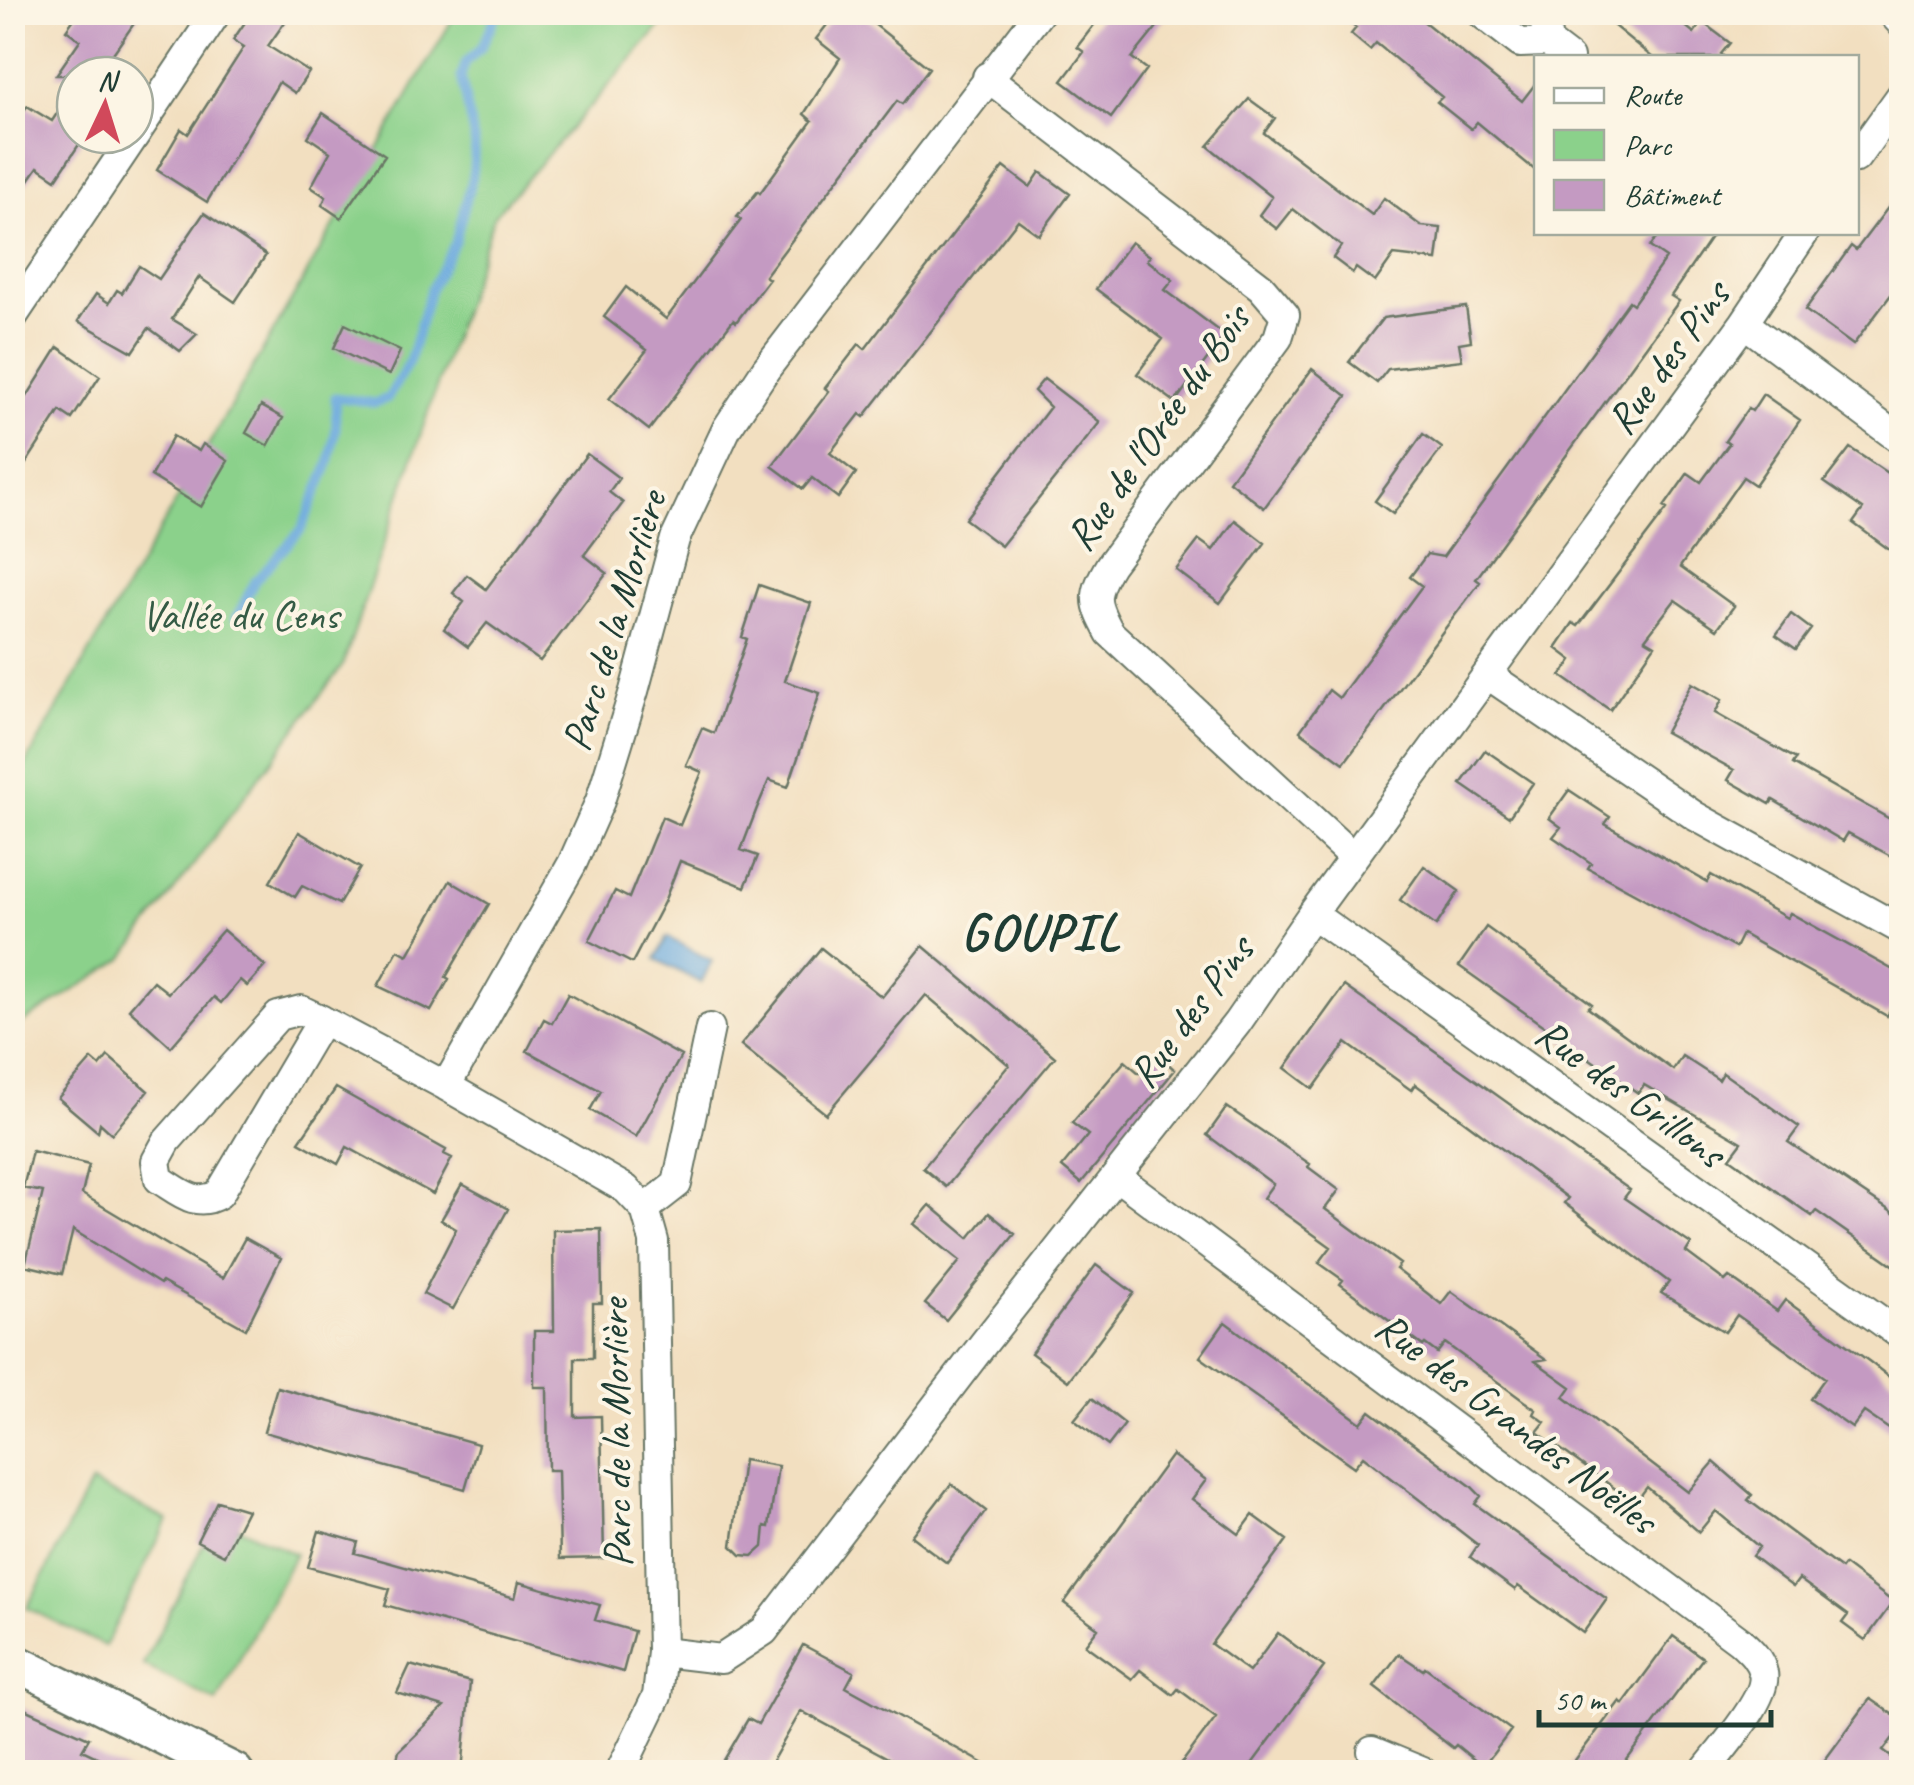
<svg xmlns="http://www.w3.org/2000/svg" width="1914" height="1785" font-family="Caveat,sans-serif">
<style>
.green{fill:#8bd18b;stroke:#558760;stroke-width:2.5}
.water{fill:#6caade;stroke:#467489;stroke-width:2.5}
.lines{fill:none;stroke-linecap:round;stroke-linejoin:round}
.stream{stroke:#6caade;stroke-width:9}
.building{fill:#c49ac2}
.minor-casing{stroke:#697665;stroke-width:32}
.tertiary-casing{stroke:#697665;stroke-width:40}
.minor{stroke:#fff;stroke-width:28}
.tertiary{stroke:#fff;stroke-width:35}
.labels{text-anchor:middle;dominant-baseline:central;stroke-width:8;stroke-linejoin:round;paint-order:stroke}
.street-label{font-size:42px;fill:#1f3d34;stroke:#fcf5e5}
.park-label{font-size:42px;fill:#355b45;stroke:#fcf5e5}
.district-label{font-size:52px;font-weight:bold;letter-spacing:2.5px;fill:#1f3d34;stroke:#fcf5e5}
</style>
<rect width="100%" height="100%" fill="#fcf5e5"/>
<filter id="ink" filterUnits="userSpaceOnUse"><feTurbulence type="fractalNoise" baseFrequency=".01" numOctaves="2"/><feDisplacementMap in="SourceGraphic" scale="20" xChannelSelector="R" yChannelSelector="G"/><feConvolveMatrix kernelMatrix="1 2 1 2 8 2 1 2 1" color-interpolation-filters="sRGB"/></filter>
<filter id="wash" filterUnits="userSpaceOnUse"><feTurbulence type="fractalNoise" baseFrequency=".0048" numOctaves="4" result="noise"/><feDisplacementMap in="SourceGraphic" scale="40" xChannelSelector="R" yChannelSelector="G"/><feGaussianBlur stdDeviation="2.25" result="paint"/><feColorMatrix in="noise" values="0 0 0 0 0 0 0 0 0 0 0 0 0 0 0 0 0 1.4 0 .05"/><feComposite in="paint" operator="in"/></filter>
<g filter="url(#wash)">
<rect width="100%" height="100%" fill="#f2dfc0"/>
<path class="green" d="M456,13H672L494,216L343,665L123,959L13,1029V786Z
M91,1483L168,1520L105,1646L27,1608Z
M217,1517L295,1554L217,1702L143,1665Z"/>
<path class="water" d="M667,937L712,961L701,983L656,959Z"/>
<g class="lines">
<path class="stream" d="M236,618L255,581L301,530L329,464L336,428L335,397L375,403L388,398L409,362L430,290L455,242L472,179L475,145L461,76L466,62L481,48L498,12"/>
</g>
<g id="blocks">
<path class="building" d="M79,12H142L98,75H56L80,40L66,30Z
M252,12H292L268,46L309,72L295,93L279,82L207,202L157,170L181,129L188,134L244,47L233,40Z
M837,12H859L929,68L902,104L897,101L765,276L769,279L736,322L733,320L649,430L609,399L647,350L604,317L626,287L666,319L741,220L737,217L758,191L760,193L812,121L804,114L840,58L816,39Z
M1104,12H1169L1132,58L1147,69L1111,118L1062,81L1084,52L1077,47Z
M1337,12H1412L1522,101L1536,83V171L1477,122L1471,129L1437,102L1442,97L1376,43L1370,50L1351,34L1356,28Z
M1597,12H1668L1694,33L1702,22L1730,43L1721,54L1725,58H1653Z
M75,86V136L82,140L56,179L38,167L12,205V129L27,106L52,121Z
M1249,99L1275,118L1264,133L1372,215L1384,198L1421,226L1441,228L1437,260L1394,255L1375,282L1356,268L1353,273L1333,258L1341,246L1293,209L1277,229L1259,215L1272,197L1208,146Z
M323,113L385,155L341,218L322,205L326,197L311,187L330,152L308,137Z
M1004,167L1030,187L1040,172L1070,194L1039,235L1018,220L864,417L860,414L830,453L856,473L838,498L812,478L803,489L772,466L829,391L825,388L859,344L865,349Z
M1902,189V280L1853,345L1805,310L1851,246L1856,250Z
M204,213L266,255L235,302L199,277L172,319L197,334L180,351L149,328L133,352L78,321L96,294L109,303L117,290L122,293L139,266L159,279Z
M1660,232H1715L1671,296L1679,301L1476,579L1480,582L1344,763L1300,731L1329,690L1339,698L1422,586L1410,577L1427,554L1443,557L1629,301L1633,304L1666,258L1650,247Z
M1131,242L1150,256L1147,260L1173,280L1165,290L1225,335L1175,402L1137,374L1163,339L1096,289Z
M1466,307L1471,341L1459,343L1462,360L1388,369L1377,383L1349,362L1383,318Z
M345,324L400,351L389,375L334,348Z
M58,347L100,376L72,419L60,411L12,485V396L23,403Z
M1312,369L1347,396L1264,508L1229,481Z
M1044,379L1100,422L1001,546L965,519L1050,407L1034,391Z
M1763,394L1800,420L1755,485L1743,477L1680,567L1734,606L1717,629L1675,600L1645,639L1655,645L1610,710L1561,676L1572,660L1556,648L1573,623L1578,626L1667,509L1664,507L1688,473L1701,482L1729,444L1725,441L1748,408L1752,411Z
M261,406L283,418L268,446L246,433Z
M1423,434L1442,448L1393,514L1375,501Z
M173,436L199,451L203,444L228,461L201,507L151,476Z
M1850,448L1902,483V559L1853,523L1863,509L1824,482Z
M587,454L619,478L609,492L623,503L584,555L607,573L540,661L487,623L468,647L444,629L464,602L453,593L467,575L486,589Z
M1235,520L1265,543L1220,603L1176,570L1199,540L1213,550Z
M759,585L811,603L785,681L820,693L788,787L769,780L757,808L741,850L758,856L745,887L680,861L664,902L632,963L589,941L615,891L629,898L662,817L680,825L702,772L686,765L702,728L714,733L747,639L742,637Z
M1791,614L1811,629L1796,649L1776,635Z
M1692,683L1722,700L1715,713L1796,759L1793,764L1902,826V862L1848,833L1843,841L1773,800L1770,804L1728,780L1734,770L1665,732Z
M1485,750L1533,783L1509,817L1461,784Z
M1569,790L1610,817L1605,824L1707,882L1711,875L1787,918L1790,913L1902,975V990L1887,1016L1742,934L1735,948L1588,868L1591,863L1553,837L1561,827L1549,818Z
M299,832L360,868L339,904L302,886L295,897L270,882Z
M1424,866L1459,891L1436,926L1400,900Z
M450,881L489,904L446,977L449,979L431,1011L378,986L398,950L408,955Z
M1486,927L1592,1004L1588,1008L1673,1070L1682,1056L1719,1080L1723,1073L1799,1127L1788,1142L1902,1219V1271L1816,1211L1812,1216L1730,1158L1742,1142L1644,1085L1638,1093L1459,966Z
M223,930L265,966L247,986L240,980L221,1003L214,997L171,1047L129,1009L153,981L168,993Z
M923,946L1055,1057L946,1187L923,1168L1009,1065L926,995L826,1114L741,1045L821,948L882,997Z
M1344,986L1630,1190L1624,1198L1691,1244L1686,1252L1725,1281L1729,1277L1777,1311L1785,1300L1870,1362L1902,1387V1438L1864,1412L1852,1428L1810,1399L1825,1378L1737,1315L1725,1332L1661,1293L1669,1282L1564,1203L1568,1198L1415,1084L1411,1090L1346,1043L1313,1089L1285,1068Z
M568,994L681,1056L636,1137L590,1110L601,1091L527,1051L544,1019L552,1023Z
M1156,1053L1175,1070L1081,1183L1062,1167L1088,1135L1072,1123L1125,1061L1139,1073Z
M108,1056L148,1091L112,1134L100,1123L98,1132L58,1098L92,1059L100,1066Z
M336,1088L446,1150L444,1154L452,1158L433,1194L347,1147L338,1164L299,1142Z
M1227,1107L1310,1164L1308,1167L1339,1190L1325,1209L1400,1264L1396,1269L1441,1304L1451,1291L1546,1359L1535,1361L1571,1387L1564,1397L1688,1492L1714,1462L1752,1495L1748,1500L1841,1569L1844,1565L1893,1602L1865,1640L1842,1623L1848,1615L1799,1579L1793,1587L1752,1556L1759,1547L1716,1511L1699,1532L1647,1487L1635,1503L1537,1432L1545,1422L1534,1414L1536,1410L1445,1343L1437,1353L1425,1344L1423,1346L1340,1284L1343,1280L1319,1263L1331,1247L1263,1198L1273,1184L1207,1135Z
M32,1151L89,1165L82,1194L223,1278L245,1238L281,1258L246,1329L162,1282L160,1284L73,1230L62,1274L25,1265L43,1192L23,1188Z
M462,1184L508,1209L453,1309L423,1294L456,1229L441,1220Z
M930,1205L969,1238L989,1213L1015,1234L946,1320L925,1304L960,1261L914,1224Z
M601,1229L602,1303H593V1358H575V1417L601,1416L604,1558L560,1559L558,1470H548L547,1387H534V1331H554L553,1230Z
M1096,1265L1134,1293L1068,1381L1031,1353Z
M1225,1322L1361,1423L1370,1411L1471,1486L1481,1496L1475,1504L1607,1599L1583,1633L1518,1586L1515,1590L1470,1557L1478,1545L1363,1456L1354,1467L1200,1357Z
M277,1387L478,1444L465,1489L264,1432Z
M1092,1398L1125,1424L1108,1446L1074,1420Z
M1172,1455L1206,1480L1192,1499L1239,1534L1253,1515L1287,1540L1211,1644L1249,1672L1278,1633L1324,1667L1246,1772H1175L1216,1717L1178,1689L1173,1695L1140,1670L1132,1679L1085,1645L1098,1628L1064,1603Z
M743,1460L778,1466L769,1527L765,1526L763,1547L753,1556L741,1555L732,1546Z
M951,1484L986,1511L947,1563L911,1536Z
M217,1501L247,1510L224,1555L197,1541Z
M319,1531L358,1542L355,1553L515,1598L519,1582L600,1605L595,1620L634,1631L623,1672L385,1605L390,1589L308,1567Z
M1673,1636L1703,1658L1618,1772H1566L1620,1701L1623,1704Z
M803,1645L854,1672L846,1687L999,1772H914L801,1711L766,1772H717L748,1719L758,1724Z
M1399,1654L1423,1670L1425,1667L1511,1730L1483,1767L1456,1745L1453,1748L1374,1687Z
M410,1665L470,1682L462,1772H394L399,1751L444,1707L397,1693Z
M1870,1699L1902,1721V1726L1883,1751L1902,1765V1772H1816Z
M12,1703L89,1738L82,1750L128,1772H12Z"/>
</g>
</g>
<g filter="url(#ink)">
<use href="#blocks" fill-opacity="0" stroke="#697665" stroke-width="2.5"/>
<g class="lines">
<g class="minor-casing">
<path id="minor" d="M1480,12L1520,43L1548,42L1569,58
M1539,12L1544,16L1548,42
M1891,12L1902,24
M987,77L1261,287L1285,315L1278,338L1110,565C1092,595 1093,602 1110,633L1353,857
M135,135L217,12
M1856,158L1902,94
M12,318L135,135
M1744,323L1902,441
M1488,675L1695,816L1902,930
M1312,914L1902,1336
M322,1020L301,1010L278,1016L167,1141L156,1161L159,1179C180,1192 196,1208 219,1194L322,1020L446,1086L626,1189L645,1209L654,1241L662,1652
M446,1086L572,864L600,801L634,691L675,539L727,428L766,369L1040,12
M1116,1176L1740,1641C1750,1650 1760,1659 1763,1673C1769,1697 1719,1752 1704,1772
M645,1209L677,1184L710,1028
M1372,1751L1423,1772
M620,1772L657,1696L662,1652L721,1659L764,1631L984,1343L1237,1023L1312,914L1744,323L1805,232"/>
</g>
<g class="tertiary-casing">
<path id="tertiary" d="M12,1661L235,1772"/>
</g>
<use href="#minor" class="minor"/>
<use href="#tertiary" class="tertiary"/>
</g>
</g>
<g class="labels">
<g class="street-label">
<text transform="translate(1668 358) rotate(-54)">Rue des Pins</text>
<text transform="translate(1158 428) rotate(-55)">Rue de l'Orée du Bois</text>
<text transform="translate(614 621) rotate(-73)">Parc de la Morlière</text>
<text transform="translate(1191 1012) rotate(-53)">Rue des Pins</text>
<text transform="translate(1630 1093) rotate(36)">Rue des Grillons</text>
<text transform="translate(1516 1423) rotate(37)">Rue des Grandes Noëlles</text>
<text transform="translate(616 1433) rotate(-91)">Parc de la Morlière</text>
</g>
<g class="park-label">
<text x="240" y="615">Vallée du Cens</text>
</g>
<g class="district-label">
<text x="1041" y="932">GOUPIL</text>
</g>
</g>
<rect width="1914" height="1785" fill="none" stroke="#fcf5e5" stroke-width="50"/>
<rect x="1534" y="55" width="325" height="180" fill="#fcf5e5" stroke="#a4ab9e" stroke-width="2.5"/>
<rect x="1554" y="88" width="50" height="15" fill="#ffffff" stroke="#a4ab9e" stroke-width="2.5"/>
<text x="1624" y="105" font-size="30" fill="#1f3d34">Route</text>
<rect x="1554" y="130" width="50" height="30" fill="#8bd18b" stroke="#a4ab9e" stroke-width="2.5"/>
<text x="1624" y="155" font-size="30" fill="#1f3d34">Parc</text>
<rect x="1554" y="180" width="50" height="30" fill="#c49ac2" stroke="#a4ab9e" stroke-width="2.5"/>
<text x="1624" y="205" font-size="30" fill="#1f3d34">Bâtiment</text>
<g transform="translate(105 105) rotate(4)"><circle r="48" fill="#fcf5e5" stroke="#a4ab9e" stroke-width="2.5"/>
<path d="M0-8L18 38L0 25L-18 38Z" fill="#d1495b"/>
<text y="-15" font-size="28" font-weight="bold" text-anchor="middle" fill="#1f3d34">N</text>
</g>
<path d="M1539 1710v15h232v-15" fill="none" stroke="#1f3d34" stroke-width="5"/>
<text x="1554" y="1710" font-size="30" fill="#1f3d34" stroke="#fcf5e5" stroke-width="8" paint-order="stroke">50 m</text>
</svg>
